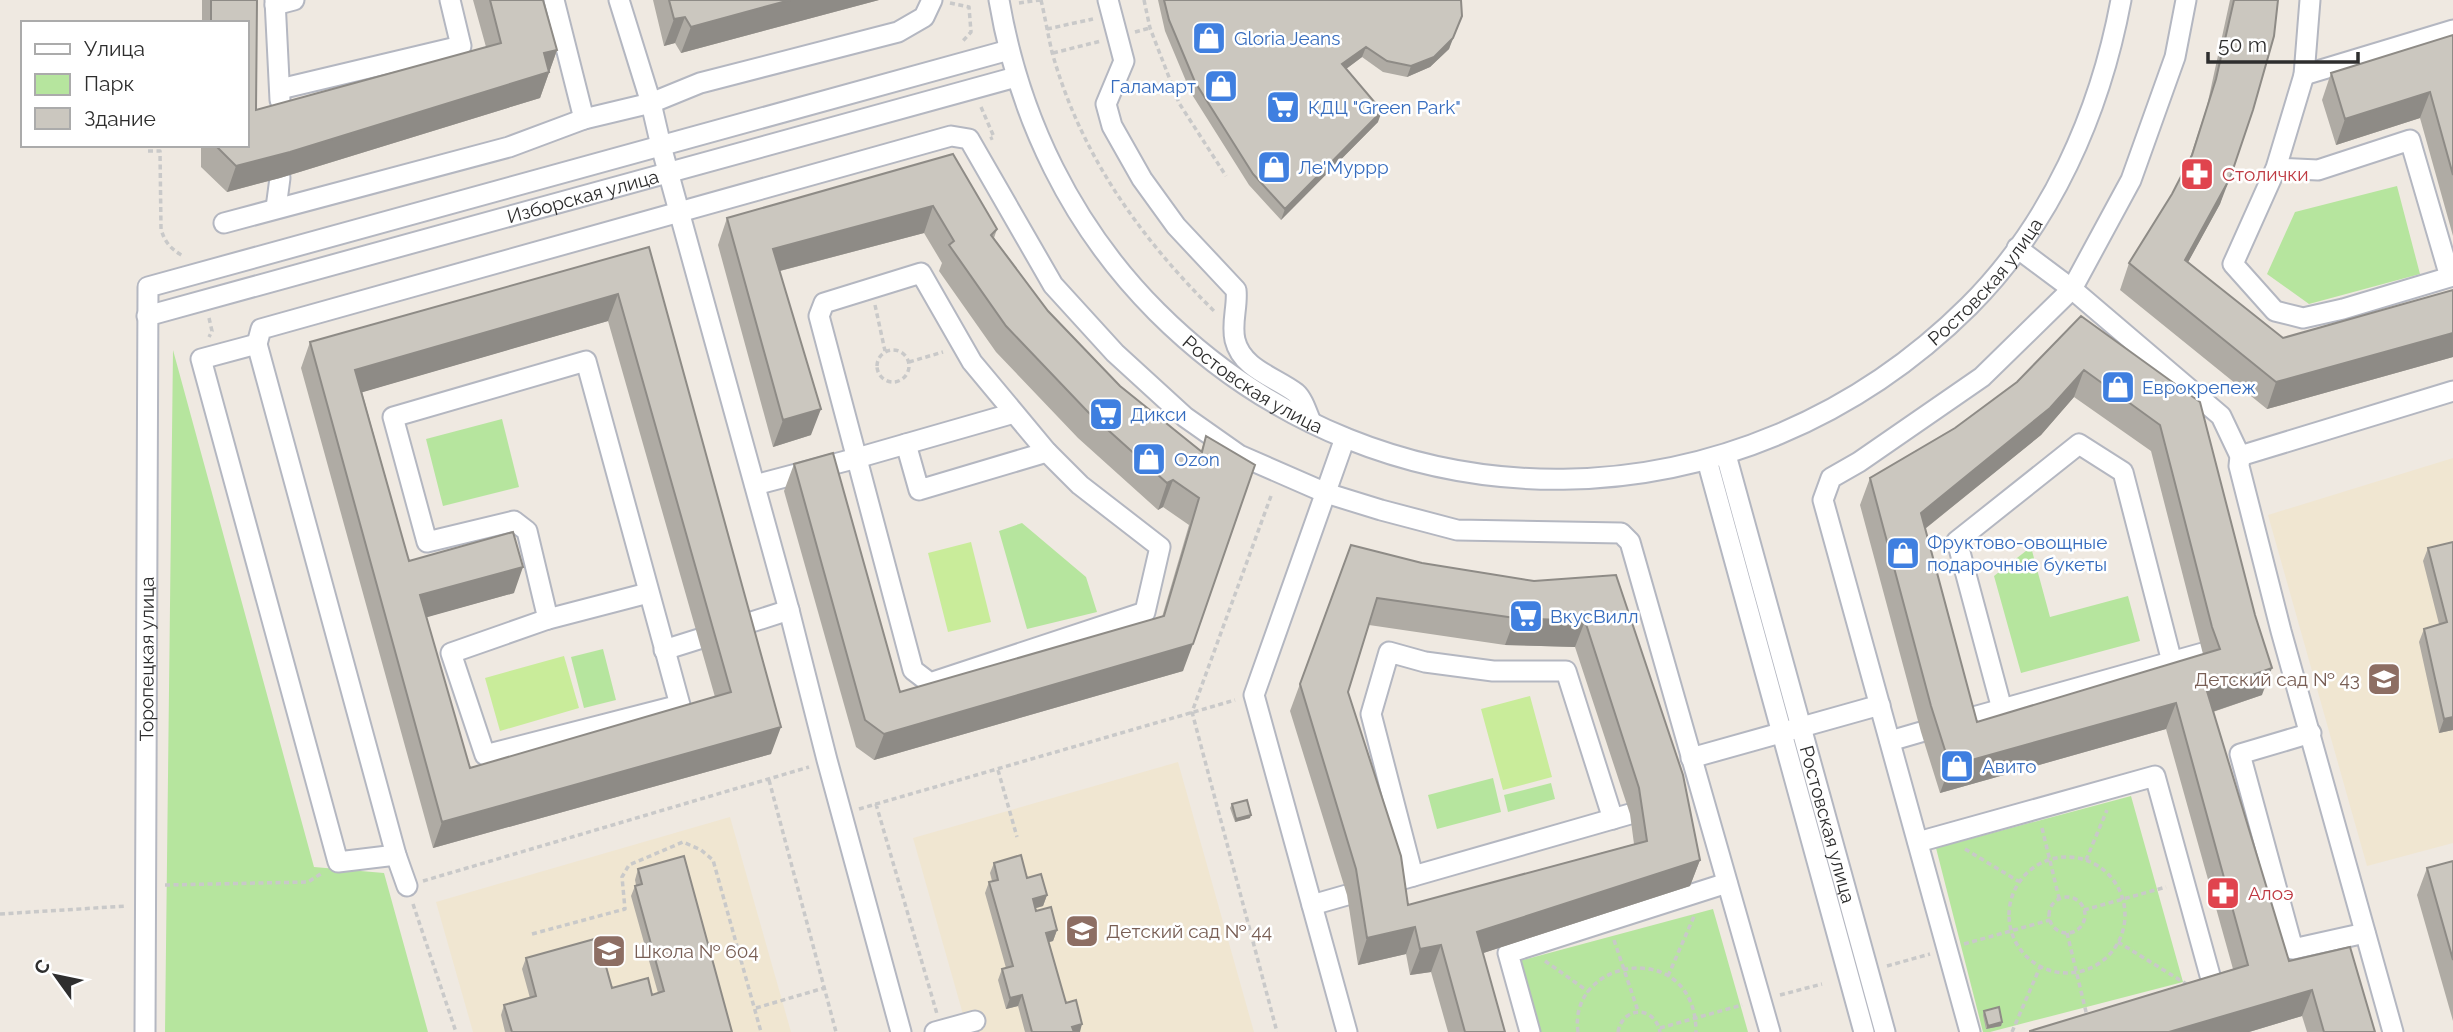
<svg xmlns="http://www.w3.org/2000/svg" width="2453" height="1032" font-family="Raleway,sans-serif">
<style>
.education{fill:#f0e6d1}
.green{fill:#b6e59e}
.pitch{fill:#c9ec9a}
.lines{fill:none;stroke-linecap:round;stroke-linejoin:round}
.minor-casing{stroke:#b4b7c1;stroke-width:23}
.path{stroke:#c9c9c9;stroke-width:3.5;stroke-dasharray:5 3.5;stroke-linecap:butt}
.minor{stroke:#fff;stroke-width:19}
.wall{fill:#afaba4;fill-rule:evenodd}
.shaded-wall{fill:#8e8b86}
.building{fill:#cbc7bf;stroke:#8e8b86;stroke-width:2;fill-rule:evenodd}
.labels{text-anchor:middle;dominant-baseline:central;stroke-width:5;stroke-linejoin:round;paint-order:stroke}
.shop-label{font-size:19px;fill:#366cbe;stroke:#fff;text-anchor:start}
.health-label{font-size:19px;fill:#be3a42;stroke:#fff;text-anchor:start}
.street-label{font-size:19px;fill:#2e2e2e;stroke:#fff}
.education-label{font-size:19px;fill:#785e54;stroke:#fff;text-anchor:start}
</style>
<rect width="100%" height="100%" fill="#efe9e1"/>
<path class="education" d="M2453,458V843L2367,866L2268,515Z
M1178,762L1254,1032H968L913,838Z
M730,817L791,1032H473L436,902Z"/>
<path class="green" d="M2397,186L2420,274L2309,304L2267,274L2295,212Z
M173,350L314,867L384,873L428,1032H165Z
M502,419L519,487L443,506L426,439Z
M1022,523L1086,577L1097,612L1027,629L999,531Z
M2031,547L2050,617L2128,596L2140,641L2021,673L1994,576Z
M603,649L616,700L584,708L571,657Z
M1493,778L1501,812L1437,829L1428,795Z
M1551,783L1555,799L1508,812L1504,795Z
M2131,796L2183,982L1990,1032H1983L1936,848Z
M1713,909L1748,1032H1536L1519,961Z"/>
<path class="pitch" d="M971,542L991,622L948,632L928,553Z
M564,656L579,708L500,731L485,678Z
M1530,696L1552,777L1503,790L1481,709Z"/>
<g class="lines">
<g class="minor-casing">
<g id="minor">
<path d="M275,0L280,100"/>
<path d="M554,0L584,119"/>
<path d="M619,0L651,103L661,146L789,610L827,760L901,1032"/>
<path id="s1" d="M999,0C1019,118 1072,227 1157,312C1385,540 1742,532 1969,306C2051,224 2100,113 2121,0"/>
<path d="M1108,0L1124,61L1106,104L1112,126L1142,179L1176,226L1236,290C1238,306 1231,323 1235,340C1242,369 1275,377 1296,393C1303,399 1307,413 1311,422"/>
<path d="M275,5L294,0"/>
<path d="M2304,75L2453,30"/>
<path d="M280,89L461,46L450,0"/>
<path d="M2276,168L2318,170L2410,140L2450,277L2343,309L2303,318L2275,311L2233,264L2276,168L2304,75L2310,0"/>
<path d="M276,208L280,178"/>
<path d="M224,223L509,147L584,119L651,103L700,83L898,32L924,17L932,0"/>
<path d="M2017,248L2072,289L2221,416L2240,456L2239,466L2281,631L2393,1032"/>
<path d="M921,273L972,362L1047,452L1080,485L1160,547L1145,612L930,683L913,670L819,316L824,303Z"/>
<path id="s2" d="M147,316L1016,77"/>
<path d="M257,344L201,359L338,862L396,855"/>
<path d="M586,361L680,705L485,755L451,653L548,619L527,531L514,521L427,542L393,417Z"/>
<path d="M1345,438L1254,695L1347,1032"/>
<path d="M906,444L919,490L1047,452"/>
<path id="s3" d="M1726,455L1885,1032"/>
<path d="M2240,456L2453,391"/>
<path d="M1707,460L1864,1032"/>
<path d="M755,485L857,458L1014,413"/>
<path d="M548,619L648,593"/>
<path d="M736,627L789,610"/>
<path d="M664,650L699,639"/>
<path d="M2002,709L1957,541L2079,444L2123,472L2172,662"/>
<path d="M1959,721L2203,653"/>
<path d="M2311,733L2240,754L2293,949L2365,933"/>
<path d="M1890,741L1921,732"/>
<path d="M1691,758L1880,705"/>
<path d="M1918,842L2155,776L2214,990L2204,992"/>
<path d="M1413,876L1371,714L1389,652L1425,662L1493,671H1566L1613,819"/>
<path d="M1403,879L1630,814"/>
<path d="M407,886L396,855L257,344L261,329L951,136L969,139L1053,285L1115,353L1185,417L1239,455L1326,493L1381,510L1457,530L1621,533L1630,542L1770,1032"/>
<path d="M1312,905L1347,895"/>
<path id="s4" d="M145,1032L148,287L1009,50"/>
<path d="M935,1032L975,1021"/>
<path d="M1530,1032L1508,953L1727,883"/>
<path d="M1970,1032L1823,500L1831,478L1859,462L1982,377L2072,289L2131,180L2175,57L2186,0"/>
</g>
</g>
<path class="path" d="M1041,0C1045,17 1048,35 1052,52C1081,156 1141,239 1216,313
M1144,0L1150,28L1179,103L1226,176
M950,3L969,7L971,32L961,43
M1019,3L1040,0
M1047,29L1093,19
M1135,32L1150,28
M1053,53L1101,41
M981,107L994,137L990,139
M148,151H160L161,229C165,243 171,249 183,256
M875,305L885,351
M209,318L212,331L209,337
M877 366a16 16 0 1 1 32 0a16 16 0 1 1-32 0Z
M909,362L943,352
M1271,496L1192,712L1277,1032
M998,770L1017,837
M769,780L836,1032
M876,804L937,1014
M859,809L1235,700
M2042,828L2059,898
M1965,849L2018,881
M2009 915a58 58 0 1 1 116 0a58 58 0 1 1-116 0Z
M2086,860L2107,810
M423,881L809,767
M165,885L308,882L322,873
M2049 915a18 18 0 1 1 36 0a18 18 0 1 1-36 0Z
M413,904L456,1032
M2084,910L2166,887
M0,914L127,906
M2067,933L2087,1016
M532,934L625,909L622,877L629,865L683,842L701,850L713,860L761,1032
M1614,940L1638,1011
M2118,942L2188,985
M1964,944L2050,920
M1545,961L1589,992
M1887,966L1930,954
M1668,976L1695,914
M1780,995L1822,984
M756,1008L824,988
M1660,1028L1742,1005
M1578,1032C1567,957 1696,937 1696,1032
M1618,1032C1623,1005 1655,1006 1660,1032
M2012,1032L2040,967"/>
<use href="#minor" class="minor"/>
</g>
<path class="wall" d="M202,0H257L256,110L486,47L473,0H543L557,50L540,98L280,178L227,192L201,167V145H247V23H202Z
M653,0H879L681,53L675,43L664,46Z
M1158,0H1461L1449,49L1430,67L1407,77L1383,72L1362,57L1346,69L1378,122L1281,220L1249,185L1191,93L1165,31Z
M2230,0H2278L2220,204L2188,262L2283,338L2453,290V357L2267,409L2120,290L2129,263L2172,194L2189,161L2207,106Z
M2453,35V236L2420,118L2336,145L2322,100L2331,73Z
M953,154L997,229L994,238L1048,311L1120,386L1201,451L1206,436L1183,671L874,760L856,747L784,491L794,464L900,692L1162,617L1189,525L1163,507L1158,510L1078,438L996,352L939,271L942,263L924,233L780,271L811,435L773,447L718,245L727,218Z
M649,247L771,754L433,848L301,368L310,342ZM608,321L715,697L470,768L426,617L514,593L409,561L362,392Z
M2081,316L2200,402L2262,695L2213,712L2289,961L2375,1032H2307L2302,1016L2249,1032H2029L2030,1031L2233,969L2166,729L1940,793L1921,732L1860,505L1870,478L1955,428L2017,382ZM2074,397L2151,451L2203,654L1977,722L1925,529L2041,435Z
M2453,542V730L2439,733L2419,642L2424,629L2439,624L2423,561L2428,548Z
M1351,545L1422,563L1534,581L1616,575L1700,860L1690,886L1483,953L1505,1032H1448L1431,972L1410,975L1406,954L1358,965L1347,895L1290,711ZM1369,625L1505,645L1575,647L1630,814L1634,844L1408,905L1348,692Z
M1232,804L1250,818L1235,822L1230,808Z
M2453,861V1021L2417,895L2427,868Z
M994,863L1027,878L1047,895L1043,906L1036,908V911L1057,930L1053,941L1049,942L1066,1003L1080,1032H1025L1018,1006L1006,1009L998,980L1002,969L1006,968L985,893L989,882L992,881L990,873Z
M638,869L732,1032H505L501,1015L504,1005L530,998L522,969L526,958L612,988L652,995L658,993L631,896L635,886L636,885L635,880Z
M1984,1011L2002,1022L2001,1026L1986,1029L1983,1015Z"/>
<path class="shaded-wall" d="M790,0H879L681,53L691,27Z
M1462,16L1449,49L1430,67L1407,77L1411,66Z
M685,17L675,43L664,46L674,19Z
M1366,47L1362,57L1338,75L1342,64Z
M557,50L540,98L280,178L227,192L236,166L544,53Z
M2430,92L2420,118L2336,145L2345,119Z
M1382,111L1378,122L1281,220L1285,209Z
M2230,178L2220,204L2175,286L2185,260Z
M933,206L924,233L764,275L773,249Z
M618,294L608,321L346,397L355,370Z
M2453,333V357L2267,409L2276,382Z
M2084,370L2074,397L2041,435L1911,540L1921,513Z
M821,409L811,435L773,447L783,420Z
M1173,480L1163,507L1158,510L1167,483Z
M523,567L514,593L410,622L420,595Z
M1515,618L1585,621L1575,647L1505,645Z
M1193,644L1183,671L874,760L884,734Z
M2272,668L2262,695L2197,717L2207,691Z
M2176,703L2166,729L1940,793L1950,766Z
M2453,717V730L2439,733L2444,719Z
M781,727L771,754L433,848L442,822Z
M1251,815L1250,818L1235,822L1236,819Z
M1700,860L1690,886L1468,958L1477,932Z
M1047,895L1043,906L1029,910L1033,899Z
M1415,927L1406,954L1358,965L1367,938Z
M1057,930L1053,941L1042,944L1046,933Z
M1441,945L1431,972L1410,975L1420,949Z
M2312,990L2302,1016L2249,1032H2169Z
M1022,995L1018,1006L1006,1009L1010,998Z
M2002,1022L2001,1026L1986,1029L1988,1026Z
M1082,1024L1080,1032H1070L1072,1027Z"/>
<path class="building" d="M211,0H257L256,110L501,43L490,0H543L557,50L544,53L549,72L290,152L236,166L215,145H247V23H211Z
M669,0H790L691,27L685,17L674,19Z
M1164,0H1461L1462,16L1453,38L1434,57L1411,66L1387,61L1366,47L1342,64L1382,111L1285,209L1253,174L1195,82L1169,20Z
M2234,0H2278L2274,36L2253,110L2230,178L2185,260L2283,338L2453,290V333L2276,382L2129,263L2172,194L2192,155L2216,79Z
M2453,35V175L2430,92L2345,119L2331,73Z
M953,154L997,229L991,235L1048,311L1120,386L1202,452L1206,436L1255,465L1193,644L884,734L865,720L794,464L833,453L900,692L1164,616L1199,498L1173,480L1167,483L1088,412L1006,326L949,245L954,241L933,206L773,249L821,409L783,420L727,218Z
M649,247L781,727L442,822L310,342ZM618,294L731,692L470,768L420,595L523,567L513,532L409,561L355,370Z
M2081,316L2200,402L2255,615L2272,668L2207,691L2289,961L2350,947L2375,1032H2324L2312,990L2169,1032H2030V1031L2248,965L2176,703L1950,766L1931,706L1870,478L1955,428L2017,382ZM2084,370L2160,425L2212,627L2220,649L1977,722L1921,513L2050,408Z
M2453,542V717L2444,719L2424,629L2447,622L2428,548Z
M1351,545L1422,563L1534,581L1616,575L1683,775L1700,860L1477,932L1505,1032H1465L1441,945L1420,949L1415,927L1367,938L1356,869L1300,684ZM1377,598L1515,618L1585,621L1639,788L1647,841L1408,905L1401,856L1348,692Z
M1247,800L1251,815L1236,819L1232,804Z
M1021,855L1027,878L1041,874L1047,895L1033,899L1036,911L1051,907L1057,930L1046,933L1066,1003L1076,1000L1082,1024L1072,1027L1074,1032H1032L1022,995L1010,998L1002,969L1013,966L989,882L998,880L994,863Z
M684,856L732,1032H512L504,1005L536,996L526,958L598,938L612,988L648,978L652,995L664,991L635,886L642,884L638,869Z
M2453,861V960L2427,868Z
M1999,1007L2002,1022L1988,1026L1984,1011Z"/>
<defs>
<g id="shop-square" transform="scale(1.75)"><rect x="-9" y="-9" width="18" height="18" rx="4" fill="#3f7fe0" stroke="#fff"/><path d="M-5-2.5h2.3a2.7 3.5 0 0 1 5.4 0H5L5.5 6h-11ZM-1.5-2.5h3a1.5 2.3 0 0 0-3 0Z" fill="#fff"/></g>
<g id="supermarket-square" transform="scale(1.75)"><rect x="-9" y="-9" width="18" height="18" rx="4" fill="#3f7fe0" stroke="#fff"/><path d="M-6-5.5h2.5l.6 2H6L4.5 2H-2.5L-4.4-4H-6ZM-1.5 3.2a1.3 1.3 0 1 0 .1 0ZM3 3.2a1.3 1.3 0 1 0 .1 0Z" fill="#fff"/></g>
<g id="pharmacy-square" transform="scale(1.75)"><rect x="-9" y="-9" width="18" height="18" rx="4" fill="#e0444e" stroke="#fff"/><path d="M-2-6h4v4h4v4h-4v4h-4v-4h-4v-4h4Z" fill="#fff"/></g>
<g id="school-square" transform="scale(1.75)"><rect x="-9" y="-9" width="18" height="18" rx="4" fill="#8d6e63" stroke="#fff"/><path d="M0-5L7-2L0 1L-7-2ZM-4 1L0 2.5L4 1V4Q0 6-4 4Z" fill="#fff"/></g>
</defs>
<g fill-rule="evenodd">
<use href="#shop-square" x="1209" y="38"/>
<use href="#shop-square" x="1221" y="86"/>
<use href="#supermarket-square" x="1283" y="107"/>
<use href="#shop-square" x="1274" y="167"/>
<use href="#pharmacy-square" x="2197" y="174"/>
<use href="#shop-square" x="2118" y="387"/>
<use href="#supermarket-square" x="1106" y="414"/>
<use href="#shop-square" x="1149" y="459"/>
<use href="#shop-square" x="1903" y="553"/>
<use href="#supermarket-square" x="1526" y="616"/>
<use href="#school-square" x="2384" y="679"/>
<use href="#shop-square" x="1957" y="766"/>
<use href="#pharmacy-square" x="2223" y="893"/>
<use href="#school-square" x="1082" y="931"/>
<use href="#school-square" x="609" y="951"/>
</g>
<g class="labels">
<g class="shop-label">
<text x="1234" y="38">Gloria Jeans</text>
<text x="1196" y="86" text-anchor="end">Галамарт</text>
<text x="1308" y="107">КДЦ "Green Park"</text>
<text x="1298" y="167">Ле'Муррр</text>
<text x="2142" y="387">Еврокрепеж</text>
<text x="1130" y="414">Дикси</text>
<text x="1174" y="459">Ozon</text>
<text x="1927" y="542">Фруктово-овощные<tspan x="1927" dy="22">подарочные букеты</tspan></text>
<text x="1550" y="616">ВкусВилл</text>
<text x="1982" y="766">Авито</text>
</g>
<g class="health-label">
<text x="2222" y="174">Столички</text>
<text x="2248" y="893">Алоэ</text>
</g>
<g class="street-label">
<text stroke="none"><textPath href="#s2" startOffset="452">Изборская улица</textPath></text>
<text stroke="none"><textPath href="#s1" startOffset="1288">Ростовская улица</textPath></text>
<text stroke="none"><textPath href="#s1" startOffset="476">Ростовская улица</textPath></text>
<text stroke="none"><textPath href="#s4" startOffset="373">Торопецкая улица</textPath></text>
<text stroke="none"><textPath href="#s3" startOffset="383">Ростовская улица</textPath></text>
</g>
<g class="education-label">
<text x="2360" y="679" text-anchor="end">Детский сад № 43</text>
<text x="1106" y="931">Детский сад № 44</text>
<text x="634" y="951">Школа № 604</text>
</g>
</g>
<rect x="21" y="21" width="228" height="126" fill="#ffffff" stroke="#ababab" stroke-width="2"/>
<rect x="35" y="44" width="35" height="10" fill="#ffffff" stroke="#ababab" stroke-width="2"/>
<text x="84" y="56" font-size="21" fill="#2e2e2e">Улица</text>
<rect x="35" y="74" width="35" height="21" fill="#b6e59e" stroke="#ababab" stroke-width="2"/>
<text x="84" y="91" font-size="21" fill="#2e2e2e">Парк</text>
<rect x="35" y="108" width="35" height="21" fill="#cbc7bf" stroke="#ababab" stroke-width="2"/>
<text x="84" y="126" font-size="21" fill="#2e2e2e">Здание</text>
<g transform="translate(56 976) rotate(303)" stroke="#ffffff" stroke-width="5" paint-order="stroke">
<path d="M0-5L12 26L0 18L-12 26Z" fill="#2e2e2e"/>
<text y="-10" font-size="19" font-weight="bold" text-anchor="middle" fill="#2e2e2e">С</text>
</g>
<path d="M2208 52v10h150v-10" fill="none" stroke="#2e2e2e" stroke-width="3.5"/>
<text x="2218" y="52" font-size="21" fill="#2e2e2e" stroke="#ffffff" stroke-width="5" paint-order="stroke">50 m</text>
</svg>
